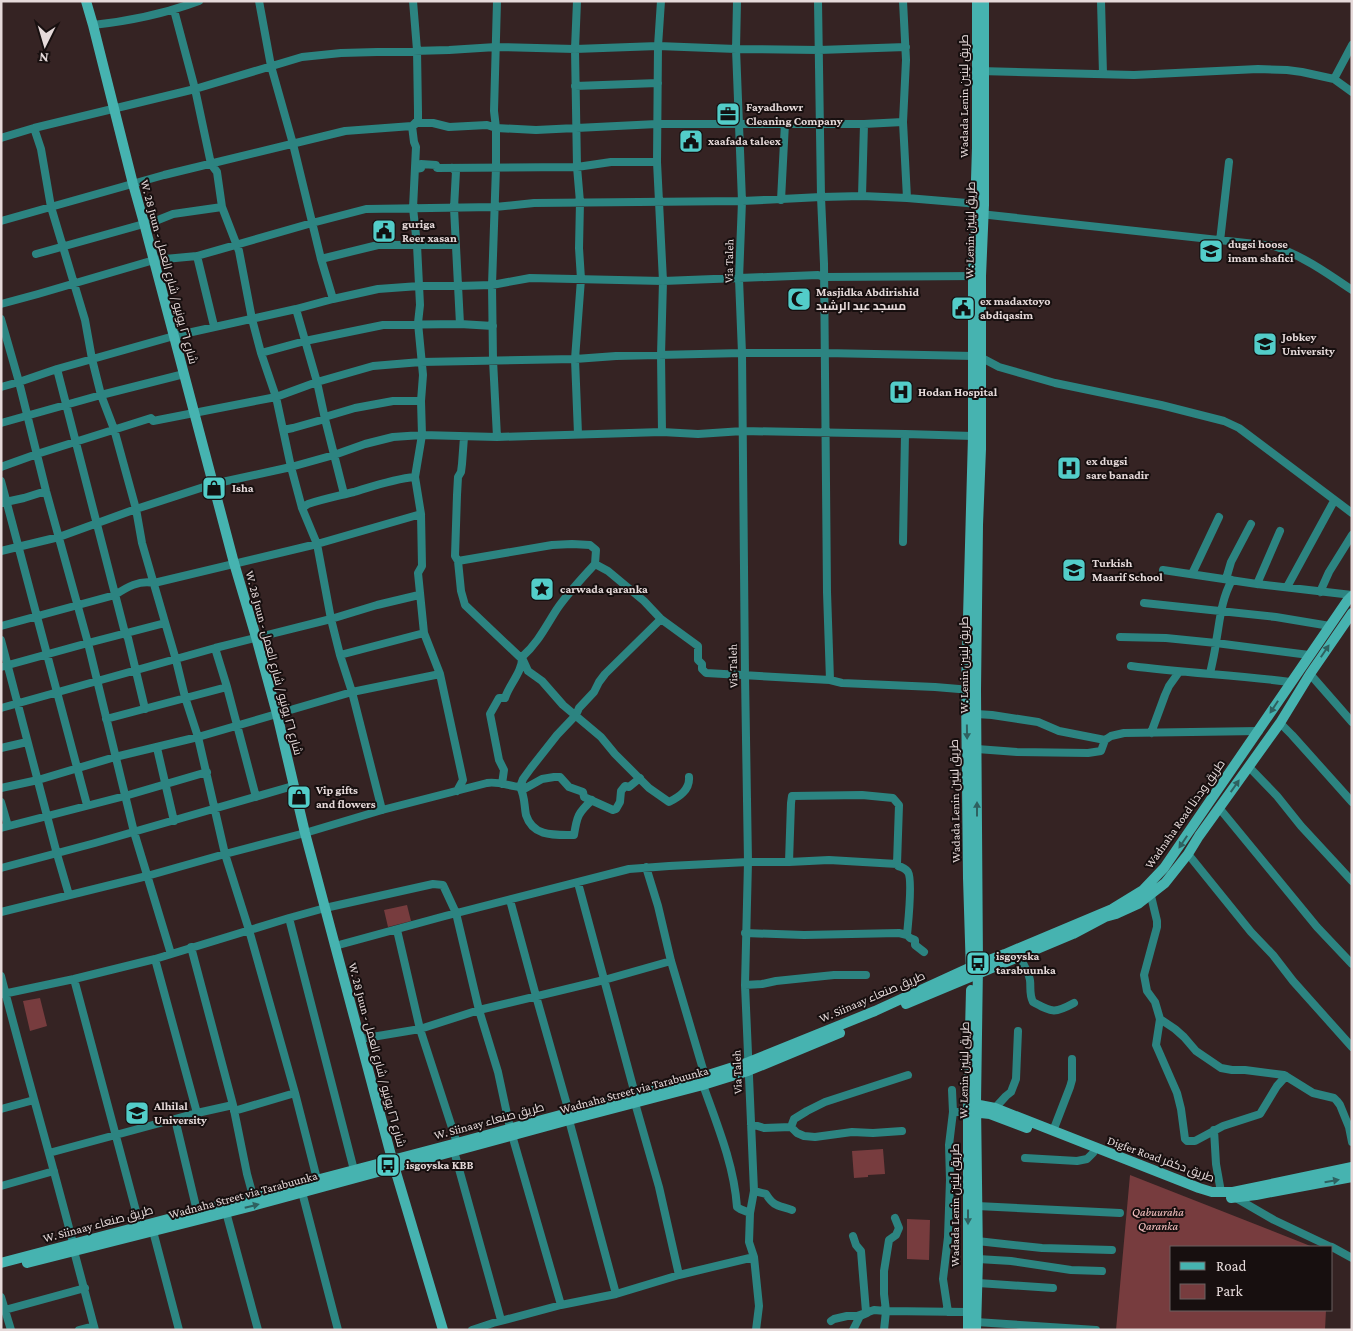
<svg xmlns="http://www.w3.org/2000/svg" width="1353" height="1331" font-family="'Crimson Pro',Cairo,serif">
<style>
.green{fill:#773c3e}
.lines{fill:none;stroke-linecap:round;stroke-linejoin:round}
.street{stroke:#2c8481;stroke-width:8}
.secondary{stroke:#46b3b0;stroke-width:10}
.oneway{fill:#2e6160}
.labels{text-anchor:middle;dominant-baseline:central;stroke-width:4;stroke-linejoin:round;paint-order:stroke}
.street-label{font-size:12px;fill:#e6dada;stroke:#170f0f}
.poi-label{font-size:12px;font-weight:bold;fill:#e6dada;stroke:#170f0f;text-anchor:start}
.park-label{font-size:12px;font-style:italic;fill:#f8c3c2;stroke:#170f0f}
</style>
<rect width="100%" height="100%" fill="#352323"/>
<path class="green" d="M407,905L411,921L388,927L384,910Z
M40,998L47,1026L30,1031L23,1001Z
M883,1149L885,1174L868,1175V1177L854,1178L852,1151Z
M1130,1175L1313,1247H1172V1310H1326L1325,1330H1116Z
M907,1219L930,1220L929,1260L907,1259Z"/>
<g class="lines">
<path class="street" d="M259,1L271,66L293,144L321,259L333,299
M413,1L417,50L418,112V120L412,126L414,142L416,147L413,208L417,245L420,305L418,323L423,375L421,401L422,435L415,477L421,514L422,566L418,573L424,633L440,674L463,780L457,791
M497,1L494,111L496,128V167L492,285L493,360L497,437
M577,1L575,49L577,167L580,202L579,248L581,279L575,359L578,434
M661,1L658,46L657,162L663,281L661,355L662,432
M737,1L736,49L742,201L739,279L742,353L745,676L748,862L745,985L754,1191L750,1213L749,1242L754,1257L759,1306L756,1330
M818,1L821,197L824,264L827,592L830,680
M903,1L906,60L903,122L907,198
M1101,1L1103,74
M174,10L195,89L211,164L217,172L222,207L239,251L252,319L261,353L276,397L291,467L302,508L317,544L331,619L340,655L352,692L382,810
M93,25C130,21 164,14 199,1
M979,71L1134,75L1258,69L1287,70L1302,72L1334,79L1352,92
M1334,79L1352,45
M575,86L658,83
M34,128L41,149L51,207L85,320L92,359L101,395L114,429L136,509L142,543L176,660L185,697L198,737L225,854L249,930L295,1093L317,1179
M1,138L34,128L195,89L302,57L341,53L449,50L496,47L575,49L658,46L736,49L819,50L906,47
M452,168L456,171L454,208L460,324
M416,169L421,168V164L436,165L437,168L577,167L611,162H657
M862,196L864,124
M781,200L785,123
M980,214L1274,246C1303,256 1327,273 1352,290
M1,221L164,175L345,131L412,126L417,123H433L449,127L487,125L496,128L536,130L657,124H864L903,122
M1220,241L1229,162
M36,254L158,220L173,214L222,207
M197,256L214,326
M321,259L378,245H456
M1,304L38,294L154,260L197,256L312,223L366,209L495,207L534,203L742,201L821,197L862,196L907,198L979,204
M296,309L317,382L325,419L344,494
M1,319L19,382L46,491L88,643L134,832L171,954
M261,353L305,341L383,325L460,324L493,326
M57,369L125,633L128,638L145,709
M1,387L19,382L57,369L174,336L296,309L333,299L378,289L419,286H458L492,285L530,278L663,281L818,275L824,277L978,276
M1,423L101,395L184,374
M283,430L293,428L325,419L326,417L328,416L355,408L393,401H421
M464,437L462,464L461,472L458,477L457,495L455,556L458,561L461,591L465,605L523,660L528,671L542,681L563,705L601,737L615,754L649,788L669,802C679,797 690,790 689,777
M1,467L37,454L151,418L153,421L276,397L317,382L373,366L421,362L575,359L616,356L742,353H825L974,356L982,358L999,367L1055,383L1161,405L1224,421L1239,428L1352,513
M1,481L87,805
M1,503L24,498L46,491
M302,508L308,504C323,499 338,496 354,492C374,486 393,479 415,477
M903,542L905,434
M1,551L59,537L136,509L213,484L291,467L334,455L365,444L393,437L422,435L497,437L662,432L698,434L743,431L905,434L973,436
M458,561L552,545L572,544L590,545L596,550L595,564
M1163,570L1257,584L1352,595
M1192,574L1219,517
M1226,579L1231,562L1251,524
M1257,584L1280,531
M1287,587L1334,501
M1320,592L1329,572L1352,535
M1144,603L1276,617L1330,626
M1,626L115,595C127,587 139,580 154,583L317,544L421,514
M1120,637L1166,638L1216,643L1309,655
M1,640L57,854L69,895
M215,648L227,687L256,797
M340,655L424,633
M1131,666C1184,673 1237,675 1290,682
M1,667L88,643L165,623
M1210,674C1212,663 1215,653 1216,642C1220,620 1221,600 1232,580
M1310,674L1352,722
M1,708L215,648L331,619L377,605L419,595
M976,714L992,715L1038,722L1059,731L1105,740L1111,736L1124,733L1259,731
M106,719L227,687
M1280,723L1292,735L1352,802
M1151,733L1165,695L1169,686L1179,672
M1,748L27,742
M157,748L174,821
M977,749L1017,752L1088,753L1101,751L1105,740
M1249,767L1277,796L1301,826L1352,881
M502,784L504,770L499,760L490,714L499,698H505C509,685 523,671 522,657C538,643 546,626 557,609C568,593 582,578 595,564L608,571L644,601L661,619L698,646V660L702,664V669L706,673L830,680L842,683L935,687L971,690
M520,787L523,779L531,768L557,735L576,715L579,708L594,692L599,682L605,674L661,619
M1,788L38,780L115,757L198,737L352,692L440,674
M522,791L524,789L542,779L554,777H560L569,787L583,792L584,797L613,810L616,809L620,802L621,791L625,786L629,787L640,778
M1,802L8,826
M1220,809L1317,927L1352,964
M1,828L125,796L207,772
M1188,854L1251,932L1273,955L1293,981L1352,1047
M789,862L791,803L792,796L862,795L893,798L899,805L897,864
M646,867L658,906L671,961L705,1076
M1,868L95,843L293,786
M578,883L635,1094
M1151,896L1157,921V927L1144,975L1147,991L1155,1002L1160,1019L1175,1029L1184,1037L1196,1051L1221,1068L1232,1070H1245L1284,1075L1313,1093L1334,1098L1337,1101L1340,1105L1349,1127L1352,1142
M510,900L536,996L569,1112
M1,912L147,876L225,854L305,833L382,810L487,783C498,781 509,786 520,787C525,796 524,805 526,815C533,837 554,835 574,835C577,816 578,813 592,800
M289,918L354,1170
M397,930L420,1029L457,1143
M745,933L804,935L899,933L907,935L910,938L915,940V945L924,952
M335,946L445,916L629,869L669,866L748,862H789L829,860L897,864L898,866C902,867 905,868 908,872C913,880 908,923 907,935
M191,947L233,1105L247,1174L253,1196
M1019,956C1023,963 1029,973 1030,980C1031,988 1029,994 1033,1002C1052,1012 1054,1014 1074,1003
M155,959L197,1113
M1,976C24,1066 50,1154 73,1243
M745,985L762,984L776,981L834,975H866
M3,994L74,979
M1160,1019L1156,1045L1177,1093L1181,1109L1185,1139L1187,1141H1195L1223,1126L1260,1114L1277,1086L1286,1076
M360,1039L420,1029L479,1010L604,980L671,961
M703,1085C717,1124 734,1165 737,1207L740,1209L750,1213
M952,1090L953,1112
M635,1103L659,1187L679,1275
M995,1108L1006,1096L1011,1092L1016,1079L1018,1031
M1,1109L34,1100
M234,1111L295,1093
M175,1119L197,1211
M569,1120L616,1294
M751,1124L764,1128L791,1127L797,1133L804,1136L815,1137L852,1132L873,1133L902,1131
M791,1127L794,1119L807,1111L825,1102L908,1075
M1214,1130L1216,1164L1221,1192
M1053,1131L1070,1087L1072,1080V1059
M512,1135L561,1305
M454,1151L501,1320
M49,1153L197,1113L233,1105
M1025,1158L1077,1161L1087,1159L1093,1153
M1,1186L54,1171
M754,1191L766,1194C774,1207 778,1205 792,1210
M302,1192L338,1330
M1236,1198L1274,1220L1331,1247
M977,1206L1120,1213
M226,1212L258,1330
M140,1226L74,979L155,959L289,918L325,908L433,884L443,885L456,913L479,1010L498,1072L510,1128
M153,1231L179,1330
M977,1241L1042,1248L1112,1250
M1332,1247L1352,1258
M74,1251L95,1330
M978,1259L1011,1261L1071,1270L1102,1271
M978,1283L1053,1288
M1,1297L11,1330
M1,1311L85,1288
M948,1312L943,1279L948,1237L950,1180L949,1145L953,1112H968
M831,1321L834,1319L847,1316H857L874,1310L886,1311L968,1312
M976,1322L1096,1330
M79,1330L94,1326
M472,1330L493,1323L561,1305L616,1294L679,1275L754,1257
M853,1330L860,1316L867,1313L866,1312L861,1251L856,1245L853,1236
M884,1330L886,1311L884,1294V1271L889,1240L896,1235L899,1228L895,1218"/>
<path class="secondary" d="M86,1L93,25L133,184L144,223L234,563L256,637L277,714L305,833L392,1159L443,1330
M971,973L968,878L966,690L973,436V276L977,148V1
M906,1004L1073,934L1105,917L1116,914L1138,904L1165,883L1188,854L1199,836L1280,723L1310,674L1352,613
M969,1103L995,1108L1199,1188L1212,1192H1233L1352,1167
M971,1112L990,1114L1027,1128
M1231,1198L1256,1195L1352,1177
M1,1263L457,1143L705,1076L749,1062L875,1011L971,967L1005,954L1112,909L1143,890L1164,868L1347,601L1352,596
M27,1263L256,1205L569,1120L703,1085L748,1071L840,1033
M968,1330V1112L971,990
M976,1330L978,1259L976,1104L978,965L976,690L978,525L981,449V276L984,205V1"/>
</g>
<defs><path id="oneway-solid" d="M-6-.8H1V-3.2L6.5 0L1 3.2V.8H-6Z" transform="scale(1.25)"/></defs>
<g class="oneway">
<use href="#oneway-solid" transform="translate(1325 651) rotate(-56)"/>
<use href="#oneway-solid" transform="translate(1274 707) rotate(123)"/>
<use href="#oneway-solid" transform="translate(967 732) rotate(89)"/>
<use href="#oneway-solid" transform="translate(1235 786) rotate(-55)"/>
<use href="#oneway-solid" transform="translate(977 809) rotate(-90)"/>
<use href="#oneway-solid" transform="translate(1183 842) rotate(124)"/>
<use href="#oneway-solid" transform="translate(1332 1181) rotate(-10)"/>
<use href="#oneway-solid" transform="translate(252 1206) rotate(-14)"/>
<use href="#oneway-solid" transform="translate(968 1217) rotate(90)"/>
</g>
<defs>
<g id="office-square" transform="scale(1.25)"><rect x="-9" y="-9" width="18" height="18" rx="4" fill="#53cdc9" stroke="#170f0f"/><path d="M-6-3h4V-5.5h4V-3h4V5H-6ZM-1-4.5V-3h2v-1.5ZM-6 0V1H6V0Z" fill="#111"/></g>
<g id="civic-square" transform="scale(1.25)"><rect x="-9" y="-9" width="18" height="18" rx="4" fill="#53cdc9" stroke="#170f0f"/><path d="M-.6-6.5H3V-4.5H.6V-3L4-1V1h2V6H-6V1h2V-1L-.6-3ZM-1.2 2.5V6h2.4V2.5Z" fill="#111"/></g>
<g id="school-square" transform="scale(1.25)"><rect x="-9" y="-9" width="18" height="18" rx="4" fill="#53cdc9" stroke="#170f0f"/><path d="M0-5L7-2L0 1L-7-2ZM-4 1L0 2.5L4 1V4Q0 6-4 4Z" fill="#111"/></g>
<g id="mosque-square" transform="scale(1.25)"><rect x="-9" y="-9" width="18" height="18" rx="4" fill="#53cdc9" stroke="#170f0f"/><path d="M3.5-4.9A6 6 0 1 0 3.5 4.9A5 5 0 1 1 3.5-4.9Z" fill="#111"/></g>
<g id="university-square" transform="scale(1.25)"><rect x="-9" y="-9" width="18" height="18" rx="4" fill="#53cdc9" stroke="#170f0f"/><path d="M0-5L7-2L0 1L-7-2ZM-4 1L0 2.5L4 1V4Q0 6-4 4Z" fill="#111"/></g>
<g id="hospital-square" transform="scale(1.25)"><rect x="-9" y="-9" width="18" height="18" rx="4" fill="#53cdc9" stroke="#170f0f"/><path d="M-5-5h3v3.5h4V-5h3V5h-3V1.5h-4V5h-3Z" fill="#111"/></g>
<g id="shop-square" transform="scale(1.25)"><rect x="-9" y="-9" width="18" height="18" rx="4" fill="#53cdc9" stroke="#170f0f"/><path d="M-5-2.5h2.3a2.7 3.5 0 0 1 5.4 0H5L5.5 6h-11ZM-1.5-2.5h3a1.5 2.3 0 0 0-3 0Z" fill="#111"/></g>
<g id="sight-square" transform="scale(1.25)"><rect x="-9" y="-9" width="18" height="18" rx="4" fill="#53cdc9" stroke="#170f0f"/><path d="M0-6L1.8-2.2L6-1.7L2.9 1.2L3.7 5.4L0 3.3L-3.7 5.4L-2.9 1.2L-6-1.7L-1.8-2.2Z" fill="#111"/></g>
<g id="bus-square" transform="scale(1.25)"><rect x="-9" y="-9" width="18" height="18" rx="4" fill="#53cdc9" stroke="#170f0f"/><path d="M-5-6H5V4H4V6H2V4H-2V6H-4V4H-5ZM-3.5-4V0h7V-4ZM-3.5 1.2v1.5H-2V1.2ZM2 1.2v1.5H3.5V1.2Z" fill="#111"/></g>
</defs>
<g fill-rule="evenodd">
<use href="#office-square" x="728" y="114"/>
<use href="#civic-square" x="691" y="141"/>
<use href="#civic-square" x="384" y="231"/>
<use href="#school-square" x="1211" y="251"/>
<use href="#mosque-square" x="799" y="299"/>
<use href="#civic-square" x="963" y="308"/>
<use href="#university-square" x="1265" y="344"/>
<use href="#hospital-square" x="901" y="392"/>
<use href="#hospital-square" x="1069" y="468"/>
<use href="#shop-square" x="214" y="488"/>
<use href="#school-square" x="1074" y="570"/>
<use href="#sight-square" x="542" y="589"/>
<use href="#shop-square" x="299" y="797"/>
<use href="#bus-square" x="978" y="963"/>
<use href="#university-square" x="137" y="1113"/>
<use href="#bus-square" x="388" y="1165"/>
</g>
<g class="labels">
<g class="street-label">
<text transform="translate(964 96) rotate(-90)">Wadada Lenin طريق لينين</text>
<text transform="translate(970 230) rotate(-89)">W. Lenin طريق لينين</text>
<text transform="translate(729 261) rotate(-89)">Via Taleh</text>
<text transform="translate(169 272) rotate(75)">W. 28 Juun - شارع ٢٦ يونيو / شارع العمل</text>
<text transform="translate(274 663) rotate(75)">W. 28 Juun - شارع ٢٦ يونيو / شارع العمل</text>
<text transform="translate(964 665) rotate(-90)">W. Lenin طريق لينين</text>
<text transform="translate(733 666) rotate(-91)">Via Taleh</text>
<text transform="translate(955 801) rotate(-91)">Wadada Lenin طريق لينين</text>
<text transform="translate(1185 814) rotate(-55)">Wadnaha Road طريق وددنا</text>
<text transform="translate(872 997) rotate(-23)">W. Siinaay طريق صنعاء</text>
<text transform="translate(377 1055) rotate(75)">W. 28 Juun - شارع ٢٦ يونيو / شارع العمل</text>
<text transform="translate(964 1070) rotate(-89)">W. Lenin طريق لينين</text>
<text transform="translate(737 1072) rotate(-92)">Via Taleh</text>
<text transform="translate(634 1090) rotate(-15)">Wadnaha Street via Tarabuunka</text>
<text transform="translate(489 1121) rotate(-15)">W. Siinaay طريق صنعاء</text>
<text transform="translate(1161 1159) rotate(20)">Digfer Road طريق دكفر</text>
<text transform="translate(243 1195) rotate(-15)">Wadnaha Street via Tarabuunka</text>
<text transform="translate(955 1205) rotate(-90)">Wadada Lenin طريق لينين</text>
<text transform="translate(98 1224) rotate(-15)">W. Siinaay طريق صنعاء</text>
</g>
<g class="poi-label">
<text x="746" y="107">Fayadhowr<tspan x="746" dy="14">Cleaning Company</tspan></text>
<text x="708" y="141">xaafada taleex</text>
<text x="402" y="224">guriga<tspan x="402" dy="14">Reer xasan</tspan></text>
<text x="1228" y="244">dugsi hoose<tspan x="1228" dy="14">imam shafici</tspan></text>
<text x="816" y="292">Masjidka Abdirishid<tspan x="816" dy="14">مسجد عبد الرشيد</tspan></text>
<text x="980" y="301">ex madaxtoyo<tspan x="980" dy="14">abdiqasim</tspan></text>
<text x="1282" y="337">Jobkey<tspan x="1282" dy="14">University</tspan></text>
<text x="918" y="392">Hodan Hospital</text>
<text x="1086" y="461">ex dugsi<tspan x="1086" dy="14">sare banadir</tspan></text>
<text x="232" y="488">Isha</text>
<text x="1092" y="563">Turkish<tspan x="1092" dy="14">Maarif School</tspan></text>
<text x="560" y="589">carwada qaranka</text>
<text x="316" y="790">Vip gifts<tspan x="316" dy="14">and flowers</tspan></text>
<text x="996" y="956">isgoyska<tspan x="996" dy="14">tarabuunka</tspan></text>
<text x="154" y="1106">Alhilal<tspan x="154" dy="14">University</tspan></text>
<text x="406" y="1165">isgoyska KBB</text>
</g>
<g class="park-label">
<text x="1158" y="1212">Qabuuraha<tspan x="1158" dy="14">Qaranka</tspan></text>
</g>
</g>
<rect width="1353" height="1331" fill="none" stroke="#e6dada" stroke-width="5"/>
<rect x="1170" y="1246" width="162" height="65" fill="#170f0f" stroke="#6a6060"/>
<rect x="1180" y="1262" width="25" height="8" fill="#46b3b0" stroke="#6a6060"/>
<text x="1216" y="1271" font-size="15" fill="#e6dada">Road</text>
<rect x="1180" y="1284" width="25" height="15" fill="#773c3e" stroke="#6a6060"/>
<text x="1216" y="1296" font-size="15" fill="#e6dada">Park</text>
<g transform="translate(45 45) rotate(185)" stroke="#170f0f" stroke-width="4" paint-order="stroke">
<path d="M0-4L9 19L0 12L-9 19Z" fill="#e6dada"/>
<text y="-8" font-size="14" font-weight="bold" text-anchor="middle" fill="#e6dada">N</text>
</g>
</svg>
